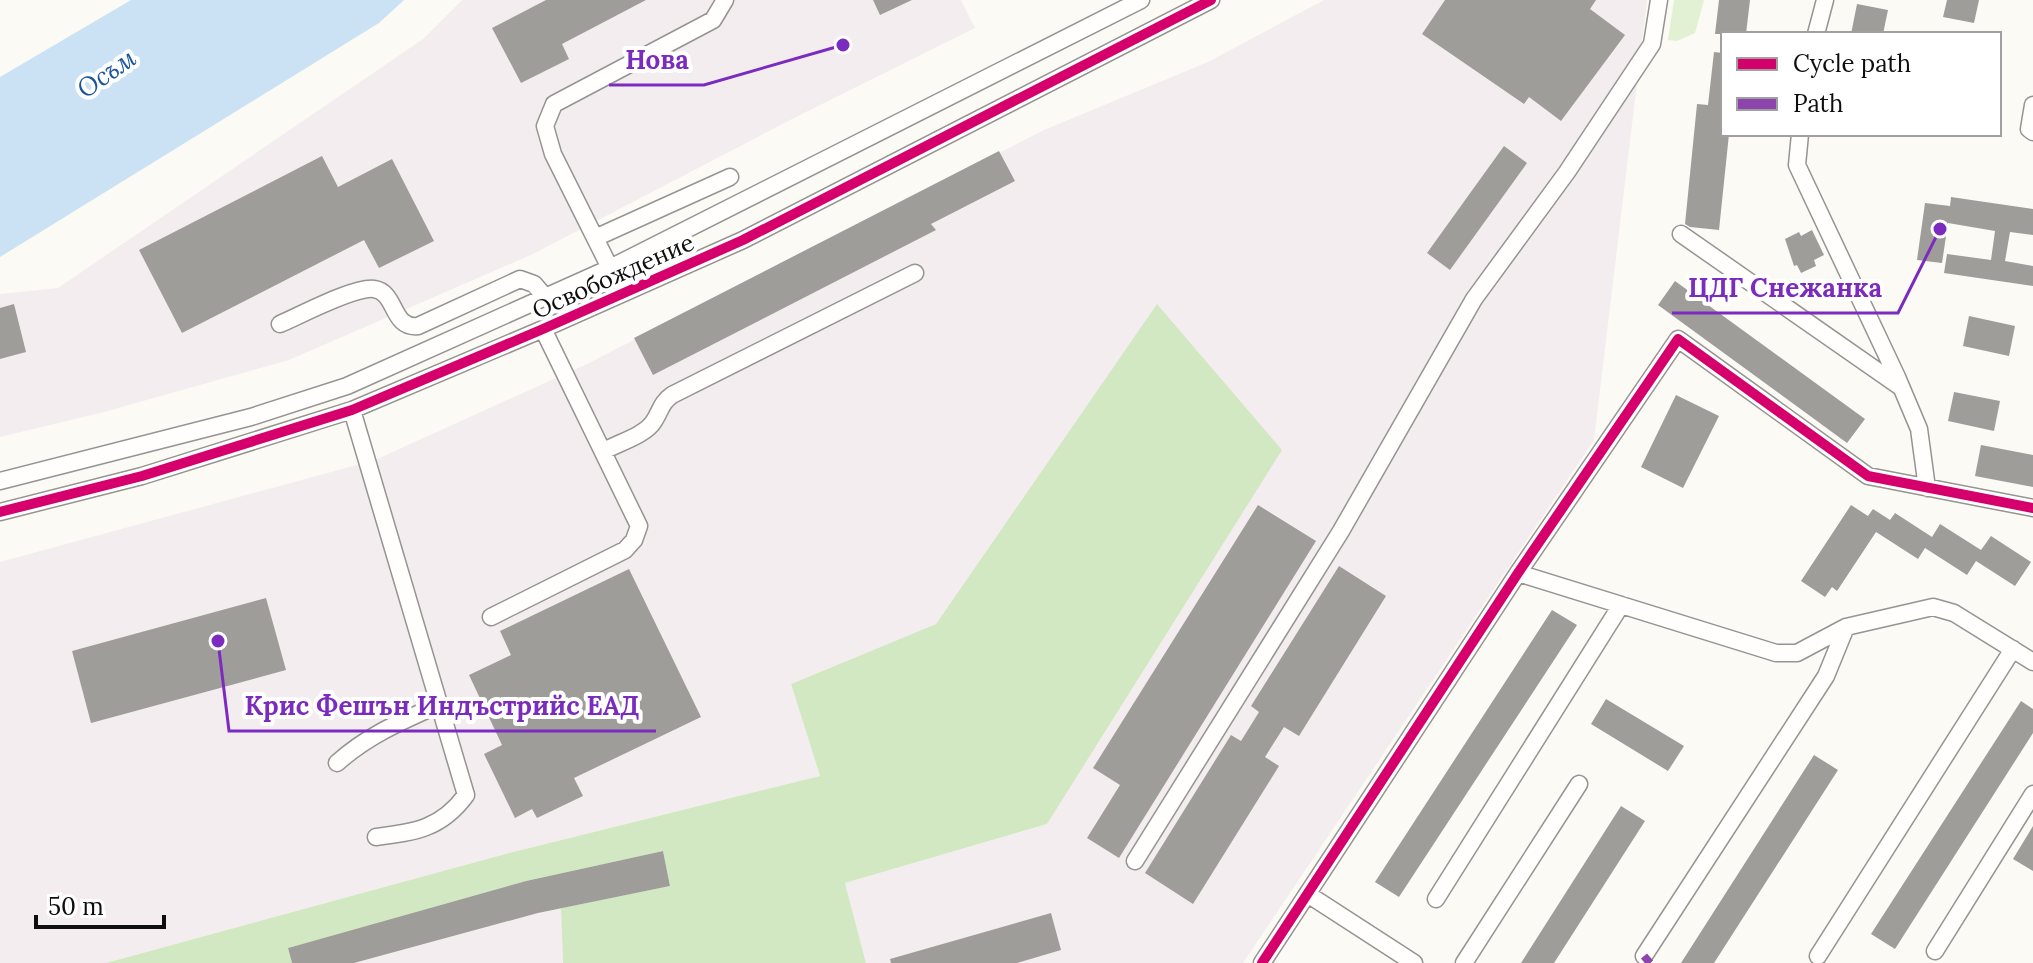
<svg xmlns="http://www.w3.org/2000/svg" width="2033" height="963" font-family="Lora,serif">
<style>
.industrial{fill:#f4edf0}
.green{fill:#e2f0d4}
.forest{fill:#d2e8c2}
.water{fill:#cbe1f4}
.building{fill:#9f9d99}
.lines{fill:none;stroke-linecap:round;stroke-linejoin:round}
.minor-casing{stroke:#959492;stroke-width:19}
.minor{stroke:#fffefd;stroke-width:16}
.quiet{stroke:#8e44ad;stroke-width:8;stroke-dasharray:16 8;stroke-linecap:butt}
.cycleway-casing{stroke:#fff;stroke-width:15}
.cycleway{stroke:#d6006c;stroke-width:10}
.labels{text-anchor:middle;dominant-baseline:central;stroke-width:8;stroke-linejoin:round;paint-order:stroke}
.street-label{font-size:24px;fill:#0e0e0e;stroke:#fff}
.water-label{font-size:26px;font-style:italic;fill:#1a559d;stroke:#fff}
.leader{fill:none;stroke:#7b2cbf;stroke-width:3}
.callout-dot{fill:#7b2cbf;stroke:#fff;stroke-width:3}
.callout-label{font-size:26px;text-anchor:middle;font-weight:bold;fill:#7b2cbf;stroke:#fff;stroke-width:8;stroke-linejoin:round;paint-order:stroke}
</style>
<rect width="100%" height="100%" fill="#fcfaf4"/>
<path class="industrial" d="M462,0H961L975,28L798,116L531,255L289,360L104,412L0,437V294L58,288L423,39Z
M1324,0H1647L1594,440L1243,963H866L845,883L1047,824L1157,305L936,624L791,684L820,776L509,853L106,963H0V562L375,460L587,364L1044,130L1208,62Z
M561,908L563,963H354L538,913Z"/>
<path class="green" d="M1674,0H1704L1695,33L1677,41L1668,40Z"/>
<path class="forest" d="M1157,304L1282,450L1047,824L845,883L866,963H563L561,908L670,886L663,851L526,881L288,948L292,963H106L509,853L820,776L791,684L936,624Z"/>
<path class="water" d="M131,0H404L379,23L0,257V77Z"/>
<path class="building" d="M546,0H646L562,44L569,59L521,83L492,28Z
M873,0H912L880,15Z
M1445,0H1596L1590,9L1625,35L1561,121L1529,97L1524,104L1422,34Z
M1719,0H1750L1746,34H1715Z
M1947,0H1979L1974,23L1943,17Z
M1857,4L1888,10L1883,34H1851Z
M1714,52L1723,53V134H1729L1719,230L1690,227L1685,224L1697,104L1708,105Z
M1504,146L1527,163L1450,270L1427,253Z
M999,151L1015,181L931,224L936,230L653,375L634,338Z
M322,156L338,187L392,159L434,241L379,268L364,240L182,333L139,250Z
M1951,197L2033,209V235L2010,232L2005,261L2033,266V286L1944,273L1947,254L1991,260L1995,231L1948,223L1942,263L1917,260L1925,203L1950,206Z
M1812,230L1824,255L1814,260L1816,266L1801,273L1797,265L1794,266L1785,239L1799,232L1801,236Z
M1675,281L1865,419L1847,443L1658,305Z
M14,304L26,352L0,359V308Z
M1969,316L2015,326L2009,356L1963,346Z
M1954,392L2000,401L1994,431L1948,421Z
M1676,395L1719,416L1683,488L1641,467Z
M1981,445L2033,455V487L1975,476Z
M1258,505L1316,541L1119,858L1087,838L1120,785L1093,768Z
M1851,505L1868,516L1873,509L1890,520L1895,513L1932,537L1940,524L1981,550L1991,536L2031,562L2015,586L1976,561L1967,575L1925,548L1918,559L1876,532L1837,591L1832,587L1825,597L1801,581Z
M1339,566L1386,596L1299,736L1284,727L1265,757L1279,766L1193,904L1145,873L1231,735L1241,741L1259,712L1251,706Z
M629,569L701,717L574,778L583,796L537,818L532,809L515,818L484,754L502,745L469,675L511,655L500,631Z
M266,598L286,670L91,723L72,651Z
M1552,610L1577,625L1399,897L1375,882Z
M1606,699L1684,746L1668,771L1591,724Z
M2021,701L2033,709V733L1895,949L1871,934Z
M1814,755L1838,770L1714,963H1681Z
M1621,806L1645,821L1554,963H1521Z
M2033,826V871L2013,859Z
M663,851L670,886L538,913L354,963H292L288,948L526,881Z
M1051,913L1061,950L1017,963H891L890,959Z"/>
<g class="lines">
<g class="minor-casing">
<path id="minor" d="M1816,34L1825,0
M2033,105L2029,129L2033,132
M1800,134L1797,165L1897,377L1919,429L1927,488
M1681,234L1899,386
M595,238L730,177
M610,268L553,154L545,126L554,104L713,20L725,0
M280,324C299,316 355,286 374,289C397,292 391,329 418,326L520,279L534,284L545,297
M352,410L466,795C441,829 415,832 376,837
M604,451C618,443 646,435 654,421C661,410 661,403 672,395L915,273
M0,481L251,417L347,386L610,268L1141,0
M0,512L142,476L352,410L543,329L743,240L1211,0
M1518,573L1776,653H1797L1846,627L1933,607L1954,613L2033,662
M491,617L625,550L634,540L639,526L543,329
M337,763C368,735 402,721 440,704
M1135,861L1341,531L1474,299L1567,172L1652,44L1659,0
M1309,895L1414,963
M1436,899L1621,605
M1935,951L2033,794
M1644,956L1826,676L1846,627
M1818,956L2013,649
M1262,963L1518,573L1678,339L1868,476L2033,508
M1464,963L1579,784"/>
</g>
<use href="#minor" class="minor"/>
<path class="quiet" d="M1644,956L1650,963"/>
<g class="cycleway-casing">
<path id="cycleway" d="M0,512L142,476L352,410L543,329L743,240L1211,0
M1262,963L1518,573L1678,339L1868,476L2033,508"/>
</g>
<use href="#cycleway" class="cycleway"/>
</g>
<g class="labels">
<g class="street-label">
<text transform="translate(613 276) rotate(-24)">Освобождение</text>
</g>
<g class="water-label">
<text transform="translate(106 73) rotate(-35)">Осъм</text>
</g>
</g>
<path class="leader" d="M843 45L704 85H609M1940 229L1898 313H1672M218 641L229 731H656"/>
<g class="callout-dot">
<circle cx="843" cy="45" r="8"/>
<circle cx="1940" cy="229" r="8"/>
<circle cx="218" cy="641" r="8"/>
</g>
<g class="callout-label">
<text x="657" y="69">Нова</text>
<text x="1785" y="297">ЦДГ Снежанка</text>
<text x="442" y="715">Крис Фешън Индъстрийс ЕАД</text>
</g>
<rect x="1721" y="32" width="280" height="104" fill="#ffffff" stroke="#9f9f9f" stroke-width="2"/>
<rect x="1737" y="58" width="40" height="12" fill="#d6006c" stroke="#9f9f9f" stroke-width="2"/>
<text x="1793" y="72" font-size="24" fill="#0e0e0e">Cycle path</text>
<rect x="1737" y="98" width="40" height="12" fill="#8e44ad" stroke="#9f9f9f" stroke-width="2"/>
<text x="1793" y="112" font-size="24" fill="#0e0e0e">Path</text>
<path d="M36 915v12h128v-12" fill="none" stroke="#0e0e0e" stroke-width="4"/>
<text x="48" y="915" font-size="24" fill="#0e0e0e" stroke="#ffffff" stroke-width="6" paint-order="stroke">50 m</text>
</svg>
